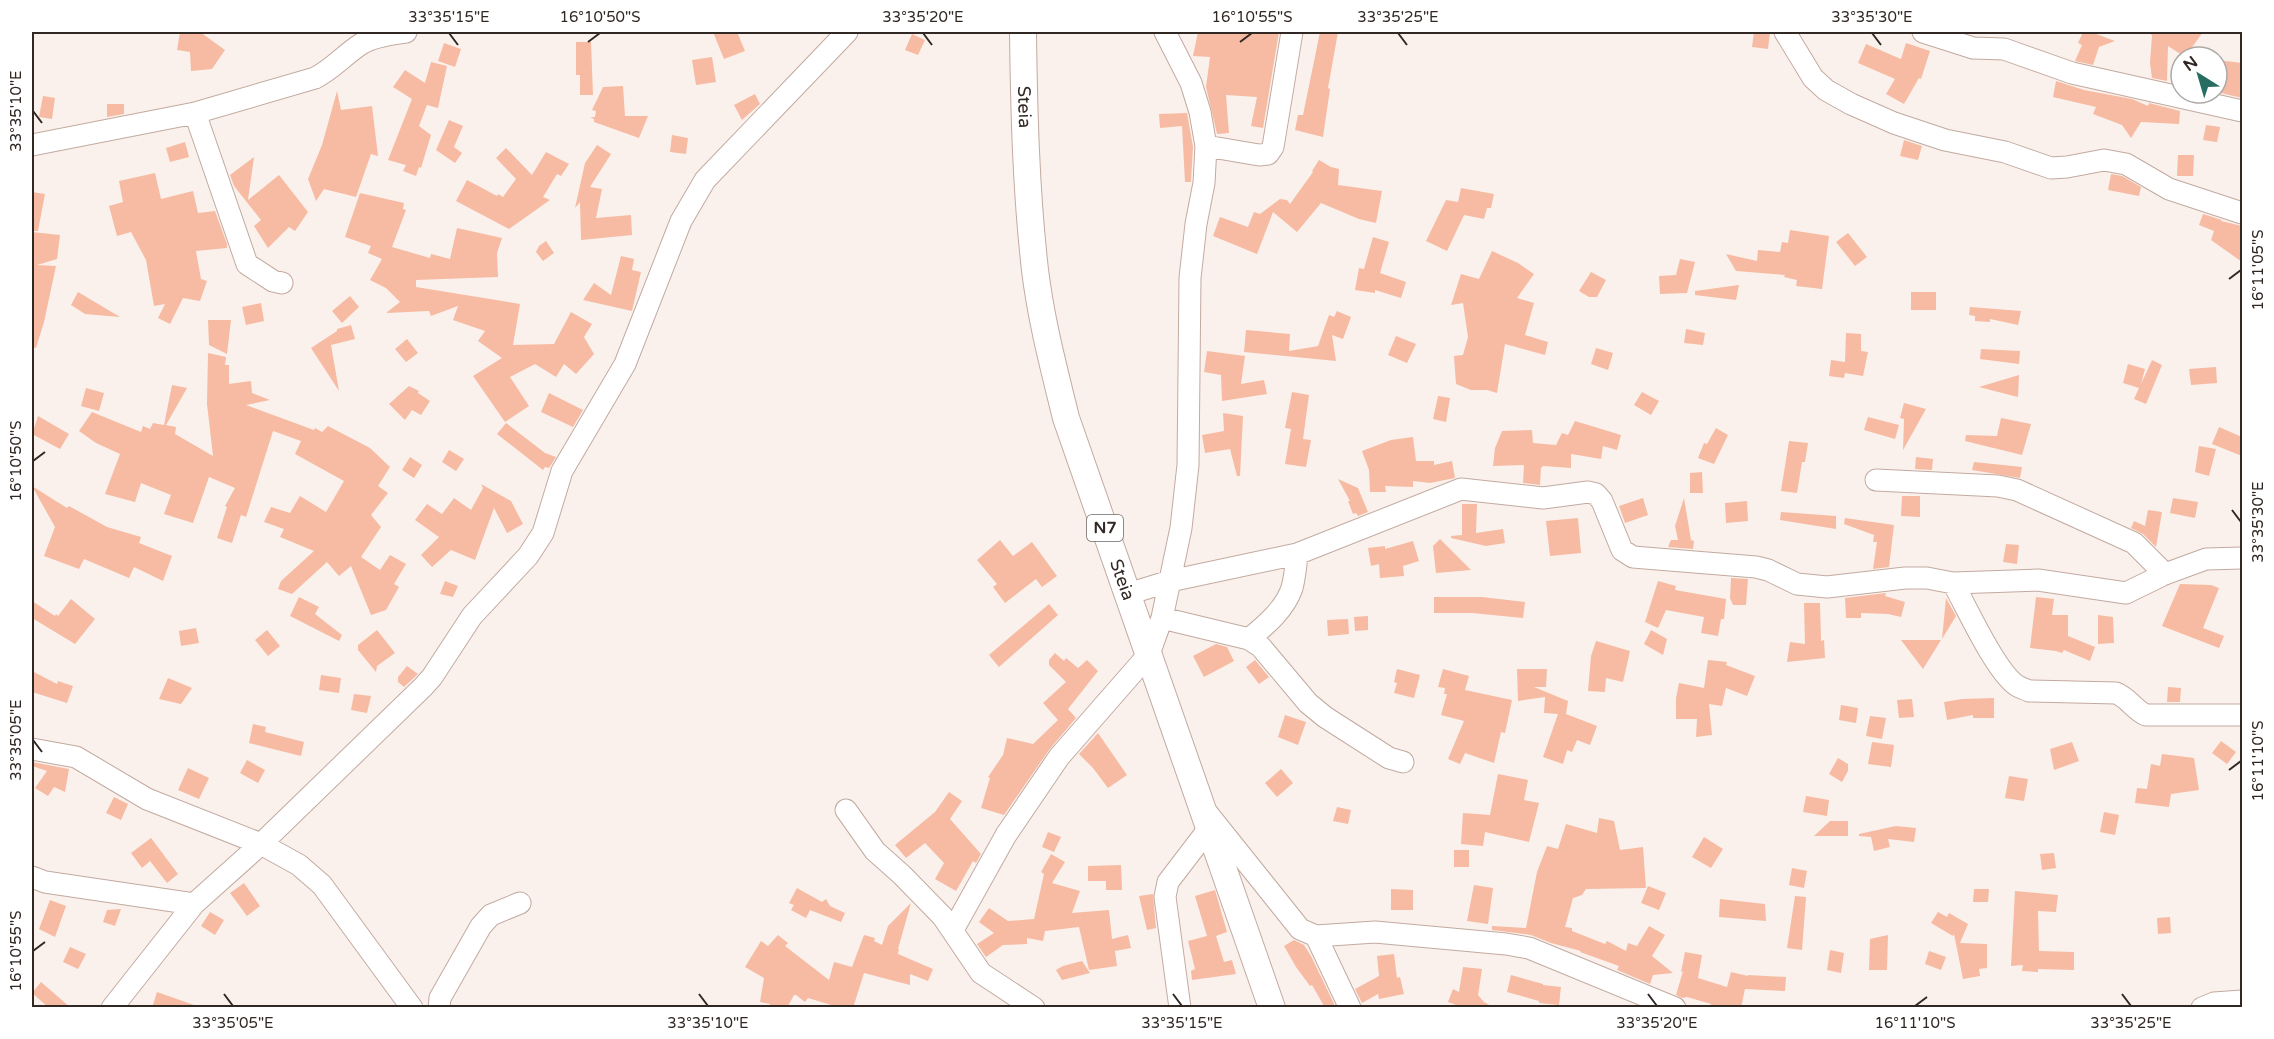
<svg xmlns="http://www.w3.org/2000/svg" width="2274" height="1039" font-family="'Varela Round',sans-serif">
<style>
.building{fill:#f6bba2}
.lines{fill:none;stroke-linecap:round;stroke-linejoin:round}
.minor-casing{stroke:#c2aaa0;stroke-width:23}
.major-casing{stroke:#c2aaa0;stroke-width:28}
.minor{stroke:#fff;stroke-width:21}
.major{stroke:#fff;stroke-width:26}
.ticks{fill:none;stroke:#312824;stroke-width:2}
.labels{text-anchor:middle;dominant-baseline:central;stroke-width:4.5;stroke-linejoin:round;paint-order:stroke}
.shield{fill:#fff;stroke:#6f6866;stroke-width:1.5}
.shield-label{font-size:16px;font-weight:bold;fill:#312824}
.street-label{font-size:18px;fill:#312824;stroke:#fff}
.neatline{fill:none;stroke:#312824;stroke-width:2}
.ticks-label{font-size:15px;text-anchor:middle;fill:#312824}
</style>
<rect width="100%" height="100%" fill="#fbf1ec"/>
<path class="building" d="M180,32H200L225,50L212,69L191,71L190,52L177,50Z
M713,32H737L745,51L724,59Z
M1198,32H1279L1263,128L1251,126L1257,97L1226,95L1229,133L1217,134L1206,87L1210,57L1193,56Z
M1320,32H1338L1328,88L1330,89L1323,137L1295,130L1298,115H1303Z
M1754,32H1770L1768,49L1752,47Z
M2083,32H2091L2115,41L2099,47L2093,65L2075,61L2082,45L2078,43Z
M2147,32H2203L2185,57L2168,46L2167,81L2152,78L2150,63L2152,35Z
M912,34L925,40L918,55L905,50Z
M576,42H591L593,95H580V75H576Z
M444,43L461,49L455,67L438,61Z
M1906,43L1930,51L1921,79L1919,78L1904,104L1886,94L1895,79L1858,63L1866,44L1901,59Z
M712,57L716,82L696,85L692,60Z
M2217,60L2242,63V98L2217,92Z
M431,62L447,66L438,108L427,105L419,126L431,135L421,168L419,167L416,176L403,171L406,165L388,160L412,99L393,87L405,70L425,83Z
M2056,81L2084,90L2132,99L2148,106L2149,103L2180,111L2179,124L2141,122L2131,138L2122,125L2093,114L2096,107L2053,97Z
M623,86L625,116H648L639,138L594,122V119L590,117H595L596,111L592,110L603,87Z
M337,91L341,110L372,106L378,156L371,154L356,197L324,189L316,201L308,179L322,145Z
M755,94L760,104L742,120L734,105Z
M43,96L55,98L52,119L39,117Z
M107,104H124V114L107,117Z
M1187,113L1193,147L1191,182H1185L1182,126L1160,128L1159,114Z
M449,120L463,126L454,147L462,153L455,163L436,150Z
M2206,125L2220,127L2217,142L2203,140Z
M672,135L688,138L686,154L670,152Z
M1904,140L1922,146L1918,160L1900,156Z
M185,142L189,157L170,162L166,148Z
M597,145L611,154L590,187L602,189L596,218L631,215L632,235L581,240L580,202L575,208L585,163Z
M506,148L532,175L546,152L569,164L561,176L557,174L543,197L550,200L509,229L456,201L467,180L497,196L498,194L503,197L516,179L496,158Z
M2178,155H2194L2193,176H2177Z
M254,157L248,200L279,175L308,212L295,231L289,227L268,248L254,226L261,220L234,186L230,175Z
M1319,160L1331,167L1339,169L1338,185L1382,191L1376,223L1359,219L1321,203L1297,232L1273,212L1257,254L1213,236L1220,217L1248,227L1254,212L1260,214L1280,199L1287,200L1290,204L1313,172L1312,171Z
M155,173L161,199L193,191L198,213L215,211L227,244V248L196,251L201,279L207,281L200,301L183,298L170,324L158,318L165,304L154,306L146,260L131,232L117,236L109,206L123,202L119,181Z
M2111,174L2122,176L2141,187L2139,196L2108,190Z
M1461,188L1494,194L1491,208H1487L1484,219L1464,215L1447,251L1426,241L1446,200L1458,202Z
M32,192L45,194L38,231H32Z
M360,193L404,203L403,209L406,210L392,247L430,258L431,254L450,259L457,228L502,238L497,253L498,277L416,280V287L520,304L513,345L554,344L571,312L592,324L584,337L594,354L576,374L564,364L556,377L535,364L510,377L529,406L505,422L473,376L502,358L478,341L485,331L453,320L458,306L431,316L429,311L386,313L400,302L386,288L370,280L382,259L368,253L371,246L345,237Z
M2203,214L2222,220L2221,221L2242,226V262L2211,240L2214,231L2199,225Z
M1790,230L1829,236L1822,289L1796,286L1797,280L1784,277L1785,275L1736,271L1726,254L1757,261L1758,250L1780,252L1782,242L1788,243Z
M32,232L60,235L57,259L37,265L56,266L44,322L36,348L32,347Z
M1848,233L1867,257L1855,266L1836,242Z
M1373,237L1389,242L1380,273L1406,282L1401,298L1375,290V293L1355,290L1359,268L1364,269Z
M546,241L554,253L543,261L536,252L539,246Z
M1492,251L1518,263L1534,274L1517,298L1534,303L1525,335L1548,342L1545,355L1505,344L1497,393L1487,390H1471L1456,384L1454,356L1463,355L1468,337L1463,303L1451,305L1461,274L1479,279Z
M621,256L634,259L632,270L641,272L632,311L583,300L594,283L611,295Z
M1680,259L1695,262L1687,293L1660,294L1659,276L1676,275Z
M1591,272L1606,280L1597,297H1589L1579,291Z
M1739,285L1736,300L1695,295V291Z
M78,292L120,317L85,314L71,305Z
M1911,292H1936V310H1911Z
M350,296L359,307L342,323L332,311Z
M261,303L264,321L246,325L242,307Z
M1970,307L2021,311L2018,325L1990,319V322L1975,321V316L1969,315Z
M1337,311L1351,317L1343,339L1332,335L1336,361L1244,352L1246,330L1290,334L1289,351L1318,346L1329,315L1334,317Z
M208,320H231L227,354L209,345Z
M351,325L355,339L331,345L339,391L311,348L337,331V329Z
M1686,329L1705,333L1703,345L1684,343Z
M1846,333L1861,334V351L1868,352L1863,376L1845,373L1844,378L1829,376L1831,360L1845,362Z
M1396,336L1416,344L1407,363L1388,355Z
M407,339L418,353L406,362L395,349Z
M1596,348L1613,353L1608,370L1591,364Z
M1981,349L2020,351L2019,364L1980,359Z
M1207,351L1245,356L1241,384L1264,380L1267,394L1222,401L1221,375L1204,372Z
M208,353L226,357L225,365H229V384L251,381L252,393L270,400L246,405L314,430L315,428L322,432L328,426L370,448L390,467L378,486L388,493L371,515L381,527L361,557L380,570L390,555L406,564L394,584L399,587L386,610L371,615L351,566L339,576L327,562L292,594L278,589L281,581L314,551L280,537L284,529L264,522L271,507L290,513L300,496L326,512L344,481L295,454L301,441L273,431L246,517L241,515L232,543L217,538L227,507L225,506L235,488L209,477L193,523L164,514L171,495L141,483L135,502L105,494L120,454L96,443L79,431L92,412L141,432L143,426L150,429L153,423L164,425L172,385L187,388L166,425L176,427L175,434L213,456L207,404Z
M2152,360L2162,365L2146,404L2134,399L2139,388L2123,383L2128,364L2145,369L2141,384Z
M2216,367L2217,383L2191,385L2189,369Z
M2019,375L2018,397L1979,387Z
M409,386L419,391L418,393L430,401L421,415L412,410L405,420L389,404Z
M86,388L104,393L99,411L81,406Z
M1292,392L1309,395L1303,439L1311,440L1306,467L1285,464L1291,429L1285,428Z
M1642,392L1659,401L1651,415L1634,405Z
M549,393L583,410L573,427L541,412Z
M1438,396L1450,398L1446,422L1433,419Z
M1904,403L1926,409L1903,450L1904,419L1900,418Z
M1223,413L1243,416L1240,476H1237L1230,449L1205,453L1202,435L1224,431Z
M38,416L69,434L60,449L32,434Z
M1868,417L1899,425L1895,439L1864,430Z
M2001,418L2031,424L2022,455L1965,441L1966,435L1997,436Z
M1575,421L1621,435L1617,450L1603,446L1601,459L1571,454V468L1543,466L1541,468L1540,485L1523,483L1524,465L1493,466L1495,448L1502,431L1532,430L1533,443L1556,445L1562,433L1568,435Z
M506,423L545,453L556,457L549,468L545,467L543,470L497,434Z
M2219,427L2242,437V456L2212,444Z
M1716,428L1728,435L1714,464L1698,458L1704,443L1707,444Z
M1413,437L1416,461H1434V465L1452,461L1455,478L1430,483L1413,481V487L1385,486L1386,492H1370L1369,470L1362,451L1391,440Z
M1789,441L1808,443L1805,462H1802L1797,493L1781,491Z
M2199,446L2216,449L2209,476L2195,472Z
M449,450L464,459L456,471L442,462Z
M410,457L422,465L414,478L402,470Z
M1916,457L1933,459L1932,470L1915,469Z
M1974,462L2022,467L2020,478L1972,470Z
M1702,472L1703,493H1690V473Z
M1338,479L1358,488L1368,512L1358,516L1356,513L1353,514L1348,501H1350Z
M481,484L511,501L523,524L507,533L494,508L475,560L451,550L432,567L421,555L439,537L415,520L427,504L442,514L454,498L471,510L483,488Z
M32,486L67,508L69,506L107,527L141,537L139,543L172,556L163,581L134,567L129,578L84,559L79,569L44,556L55,527Z
M1902,496H1920V517L1901,516Z
M1643,498L1648,515L1625,523L1619,506Z
M1684,498L1691,540L1694,541L1693,549L1668,547L1671,540H1678L1675,526Z
M2173,498L2198,502L2195,518L2170,513Z
M1747,501L1748,521L1726,523L1725,503Z
M1462,504H1477L1476,533L1503,529L1505,543L1486,546L1451,538V536L1462,535Z
M2148,510L2162,512L2156,547L2143,534L2131,528L2134,521L2145,526Z
M1781,512L1836,516V529L1780,520Z
M1578,518L1581,553L1550,556L1546,521Z
M1845,518L1894,525L1889,567L1873,569L1877,542H1873L1874,535L1844,524Z
M1440,539L1471,570L1436,573L1433,546Z
M1000,540L1013,556L1032,542L1057,576L1042,587L1036,579L1005,603L993,587L997,584L977,560Z
M1413,541L1419,561L1403,566L1404,576L1380,578L1379,564L1371,566L1368,548L1385,546V549Z
M2006,544L2019,545L2017,564L2003,562Z
M1731,578L1748,579L1746,605H1733L1730,598Z
M445,581L458,586L453,597L440,594Z
M1658,581L1676,586L1675,590L1726,599L1724,619H1721L1718,636L1701,633L1704,617L1666,610L1658,628L1645,622Z
M2180,584L2211,585L2219,588L2203,628L2224,636L2219,648L2162,626Z
M1886,593L1885,596L1905,602L1901,617L1888,614L1861,613V618H1846L1845,598Z
M299,597L319,607L315,614L342,635L339,641L290,616Z
M1434,597H1482L1525,602L1523,618L1472,613H1434Z
M2036,597L2054,599L2052,615H2068V636L2095,647L2090,661L2064,650L2062,653L2056,651L2030,648Z
M1946,598L1956,616L1942,639Z
M71,599L95,619L75,644L32,618V601L55,616L56,614L58,616Z
M1804,603H1820L1821,641L1824,640L1825,658L1787,662L1790,642L1805,644Z
M1049,604L1058,615L999,667L989,655Z
M2098,615L2113,617L2114,643L2098,644Z
M1368,616V630L1355,631L1354,617Z
M1348,619L1349,634L1328,636L1327,620Z
M196,628L199,643L181,646L179,631Z
M267,630L280,646L268,656L255,640Z
M377,630L395,653L377,666L376,672L358,650V645Z
M1651,630L1667,639L1663,655L1644,644Z
M1901,640H1941L1923,669Z
M1596,641L1630,651L1623,682L1606,678L1605,692L1588,691L1591,656Z
M1216,644L1227,647L1234,661L1204,677L1193,656Z
M1055,653L1064,661L1066,658L1078,668L1087,660L1098,671L1068,709L1076,718L1049,750L1004,815L981,808L990,778L988,777L1003,755L1007,738L1033,744L1058,720L1043,703L1066,682L1049,665V660Z
M1255,660L1269,677L1259,684L1246,667Z
M1708,660L1727,662L1726,665L1755,676L1747,696L1726,688L1722,706L1709,704L1712,735L1696,737L1697,719H1676V698L1679,683L1704,688Z
M407,666L418,674L404,687L398,682V677Z
M1397,669L1420,675L1414,698L1394,693L1397,683L1394,682Z
M1443,669L1469,676L1465,690L1512,700L1505,733L1501,732L1494,763L1465,753L1460,764L1448,759L1464,721L1441,715L1447,694H1444L1445,688L1438,687Z
M1517,669H1547L1546,687H1534L1568,701L1566,714L1597,726L1590,745L1577,740L1572,752L1567,750L1563,764L1543,757L1558,714L1544,713L1545,697L1518,701Z
M32,671L57,684L58,681L73,686L67,703L32,692Z
M321,675L341,678L339,693L319,690Z
M168,678L192,688L181,704L159,699Z
M2168,687L2181,688L2180,702H2167Z
M354,694L371,696L367,713L351,710Z
M1994,698V718H1973V715L1947,720L1944,702L1962,699Z
M1912,699L1914,717L1899,718L1897,700Z
M1841,705L1858,708L1856,723L1839,720Z
M1285,715L1306,722L1298,745L1278,737Z
M1870,716L1886,718L1882,739L1866,736Z
M253,724L266,727L265,732L304,742L301,756L249,743Z
M1098,733L1127,775L1108,788L1093,768L1079,754Z
M2221,741L2236,752L2227,764L2212,753Z
M1872,742L1894,745L1891,767L1868,764Z
M2072,742L2079,761L2054,770L2050,749Z
M2162,754L2194,758L2199,790L2171,794L2169,807L2135,803L2137,788L2147,789L2151,764L2160,766Z
M1838,758L1848,764V771L1842,782L1829,774Z
M247,760L265,770L258,783L240,773Z
M32,762L69,769L65,792L54,787L48,796L35,788L47,771L32,766Z
M188,768L209,778L199,799L178,790Z
M1281,769L1293,783L1277,797L1265,783Z
M1498,774L1528,780L1524,800L1539,803L1529,842L1485,832L1483,846L1461,844L1463,813L1490,815Z
M2009,776L2028,779L2024,801L2005,798Z
M949,792L962,801L950,819L981,854L976,863L973,861L956,891L935,879L944,863L925,843L906,858L895,845L935,812Z
M1806,796L1829,800L1827,816L1803,812Z
M114,797L128,804L121,820L106,813Z
M1337,807L1351,810L1348,824L1333,821Z
M2104,812L2119,815L2115,835L2100,832Z
M1599,818L1614,821L1620,850L1643,847L1646,888L1586,889L1582,895L1573,898L1565,927L1572,928V931L1605,944L1607,941L1626,951L1628,943L1637,946L1649,926L1665,935L1652,956L1673,973L1653,975L1650,984L1617,970L1619,966L1580,952L1581,951L1551,943L1531,935L1492,930V926L1526,928L1537,872L1547,846L1558,849L1566,824L1597,833Z
M1830,821H1848V836H1814Z
M1896,826L1916,828L1914,842L1888,839L1890,847L1874,851L1871,837L1859,836V834Z
M1048,832L1061,837L1054,852L1042,847Z
M1704,837L1723,849L1711,868L1692,857Z
M151,838L178,874L167,883L150,861L142,868L131,853Z
M1454,850H1469V867H1454Z
M2054,853L2056,868L2042,870L2040,854Z
M1051,854L1065,862L1052,883L1080,891L1072,913L1109,910L1112,939L1128,935L1131,948L1115,951L1117,966L1089,970L1079,927L1045,931L1043,941L1027,938V944L1003,945L986,957L977,944L994,933L979,922L989,908L1008,921L1034,919L1044,874L1041,872Z
M1121,865L1122,890H1106V881H1088V866Z
M1792,868L1807,871L1804,888L1789,885Z
M244,883L260,906L247,916L230,893Z
M1474,885L1493,888L1488,924L1467,921Z
M1648,886L1666,893L1659,910L1641,903Z
M797,888L822,902L826,899L830,906L845,913L841,922L810,910L806,918L791,910L794,905L789,903Z
M1391,889L1413,890V910H1391Z
M1974,889H1989L1988,902H1973Z
M1215,890L1227,932L1216,936L1224,962L1232,960L1236,974L1192,980L1191,971L1195,969L1188,941L1207,936L1195,896Z
M2015,891L2058,895L2056,912L2038,911L2039,951L2074,952V970L2038,969V972L2022,971L2023,965L2011,966Z
M1153,894L1156,928L1147,930L1139,896Z
M1795,896L1806,897L1802,950L1787,948Z
M1720,899L1765,904L1766,921L1719,917Z
M50,900L66,906L55,937L39,929Z
M911,903L898,949H899L898,954L933,969L928,981L910,974V985L864,973L853,1008H841L808,998L805,1002L796,995H794L787,1008H768L770,1004L760,1002L764,978L745,967L761,941L768,946L778,935L788,943L785,946L829,980L834,962L852,967L864,935L875,938L874,941L882,945L888,926Z
M121,909L115,926L103,922L107,910Z
M210,912L224,920L215,935L201,926Z
M1938,912L1947,917L1949,913L1968,924L1960,943L1987,944V968L1979,969L1980,976L1963,979L1954,934L1953,936L1931,923Z
M2170,917L2171,933L2158,934L2157,918Z
M1888,935L1887,970H1869L1870,939Z
M1294,940L1304,945L1311,956L1336,1008H1321L1324,1006L1312,985L1310,986L1296,967L1284,946Z
M70,947L86,954L78,969L63,962Z
M1830,950L1844,953L1841,973L1827,970Z
M1929,951L1946,957L1941,970L1925,964Z
M1685,952L1702,955L1698,978L1727,987L1731,972L1748,976L1747,982L1748,975L1786,977L1785,991L1745,989L1741,1008H1710L1711,1004L1687,997L1682,998L1676,995L1683,971L1681,972Z
M1394,954L1397,978L1400,977L1404,994L1379,999L1378,994L1362,1003L1355,989L1379,976L1377,956Z
M1082,961L1090,973L1062,980L1056,970L1063,966Z
M1463,967L1482,969L1478,995L1484,1002L1495,1008H1464L1448,1002L1453,989L1459,992Z
M1511,975L1543,984V985L1561,987L1559,1005L1539,1003V1001L1507,992Z
M41,982L71,1008H49L32,993Z
M157,992L194,1005L193,1008H152Z"/>
<g class="lines">
<g class="minor-casing">
<path id="minor" d="M1785,32L1813,78L1826,90L1851,104L1894,123L1945,140L2005,152L2051,168L2067,167L2104,160L2126,164L2169,189L2242,213
M1923,32L1973,48L2004,49L2072,73L2242,111
M195,113L247,264L273,281L282,283
M32,145L195,113L315,78C333,69 344,55 361,44C373,36 392,34 406,32
M1206,146L1259,155L1268,154L1273,147L1292,32
M1876,480L1998,486L2017,490L2134,543L2165,574
M1953,583C1967,608 1995,670 2016,685C2020,688 2025,689 2029,691L2116,693C2129,698 2134,710 2146,715H2242
M1128,594L1170,581L1297,554L1461,489L1543,498L1588,492L1596,494L1602,501L1622,550L1633,557L1756,567L1768,570L1797,584L1827,587L1905,578H1927L1953,583L2038,580L2126,593L2165,574L2206,559L2242,558
M1162,618L1249,639L1261,647L1308,703L1325,717L1389,758L1403,762
M1249,639C1266,625 1285,609 1292,588C1295,577 1296,565 1297,554
M32,749L76,757L147,799L261,844L299,865L322,885L412,1008
M846,810L875,851L902,875L943,917L981,973L1034,1008
M1208,814L1300,929L1316,936L1375,932L1506,944L1529,948L1675,1008
M32,877L45,882L194,904
M953,930L1006,835L1059,757L1149,654L1162,618L1181,528L1188,465L1190,278L1196,224L1204,183L1206,146L1200,112L1191,83L1165,32
M1316,936L1350,1008
M112,1008L194,904L261,844L423,687L432,677L472,616L528,556L543,533L562,471L625,364L681,221L705,180L847,32
M439,1008L440,998L481,926L491,915L520,903
M1180,1008L1165,897L1168,882L1210,827
M2202,1008L2214,1003L2242,1001"/>
</g>
<g class="major-casing">
<g id="major">
<path id="s1" d="M1023,32C1024,111 1026,191 1035,270C1041,320 1054,369 1066,418L1272,1008"/>
</g>
</g>
<use href="#minor" class="minor"/>
<use href="#major" class="major"/>
</g>
<path class="ticks" d="M449,33L458,45M923,33L932,45M1398,33L1407,45M1872,33L1881,45M588,42L600,33M1240,42L1252,33M33,111L42,123M2229,279L2241,270M33,461L45,452M2232,510L2241,522M33,740L42,752M2229,770L2241,761M33,951L45,942M224,994L233,1006M699,994L708,1006M1173,994L1182,1006M1648,994L1657,1006M2122,994L2131,1006M1915,1006L1927,997"/>
<g class="labels">
<rect class="shield" x="1087" y="515" width="36" height="26" rx="4.5"/>
<g class="shield-label">
<text x="1105" y="528">N7</text>
</g>
<g class="street-label">
<text stroke="none"><textPath href="#s1" startOffset="75">Steia</textPath></text>
<text stroke="none"><textPath href="#s1" startOffset="561">Steia</textPath></text>
</g>
</g>
<rect width="2274" height="1039" fill="none" stroke="#ffffff" stroke-width="66"/>
<g transform="translate(2199 75) rotate(323)"><circle r="28" fill="#ffffff" stroke="#ada9a7" stroke-width="1.5"/>
<path d="M0-4.5L10 22L0 15L-10 22Z" fill="#276d62"/>
<text y="-9" font-size="16" font-weight="bold" text-anchor="middle" fill="#312824">N</text>
</g>
<rect x="33" y="33" width="2208" height="973" class="neatline"/>
<g class="ticks-label">
<text x="449" y="22">33°35'15"E</text>
<text x="600" y="22">16°10'50"S</text>
<text x="923" y="22">33°35'20"E</text>
<text x="1252" y="22">16°10'55"S</text>
<text x="1398" y="22">33°35'25"E</text>
<text x="1872" y="22">33°35'30"E</text>
<text transform="translate(16 111) rotate(-90)" y="5">33°35'10"E</text>
<text transform="translate(2258 270) rotate(-90)" y="5">16°11'05"S</text>
<text transform="translate(16 461) rotate(-90)" y="5">16°10'50"S</text>
<text transform="translate(2258 522) rotate(-90)" y="5">33°35'30"E</text>
<text transform="translate(16 740) rotate(-90)" y="5">33°35'05"E</text>
<text transform="translate(2258 761) rotate(-90)" y="5">16°11'10"S</text>
<text transform="translate(16 951) rotate(-90)" y="5">16°10'55"S</text>
<text x="233" y="1028">33°35'05"E</text>
<text x="708" y="1028">33°35'10"E</text>
<text x="1182" y="1028">33°35'15"E</text>
<text x="1657" y="1028">33°35'20"E</text>
<text x="1915" y="1028">16°11'10"S</text>
<text x="2131" y="1028">33°35'25"E</text>
</g>
</svg>
